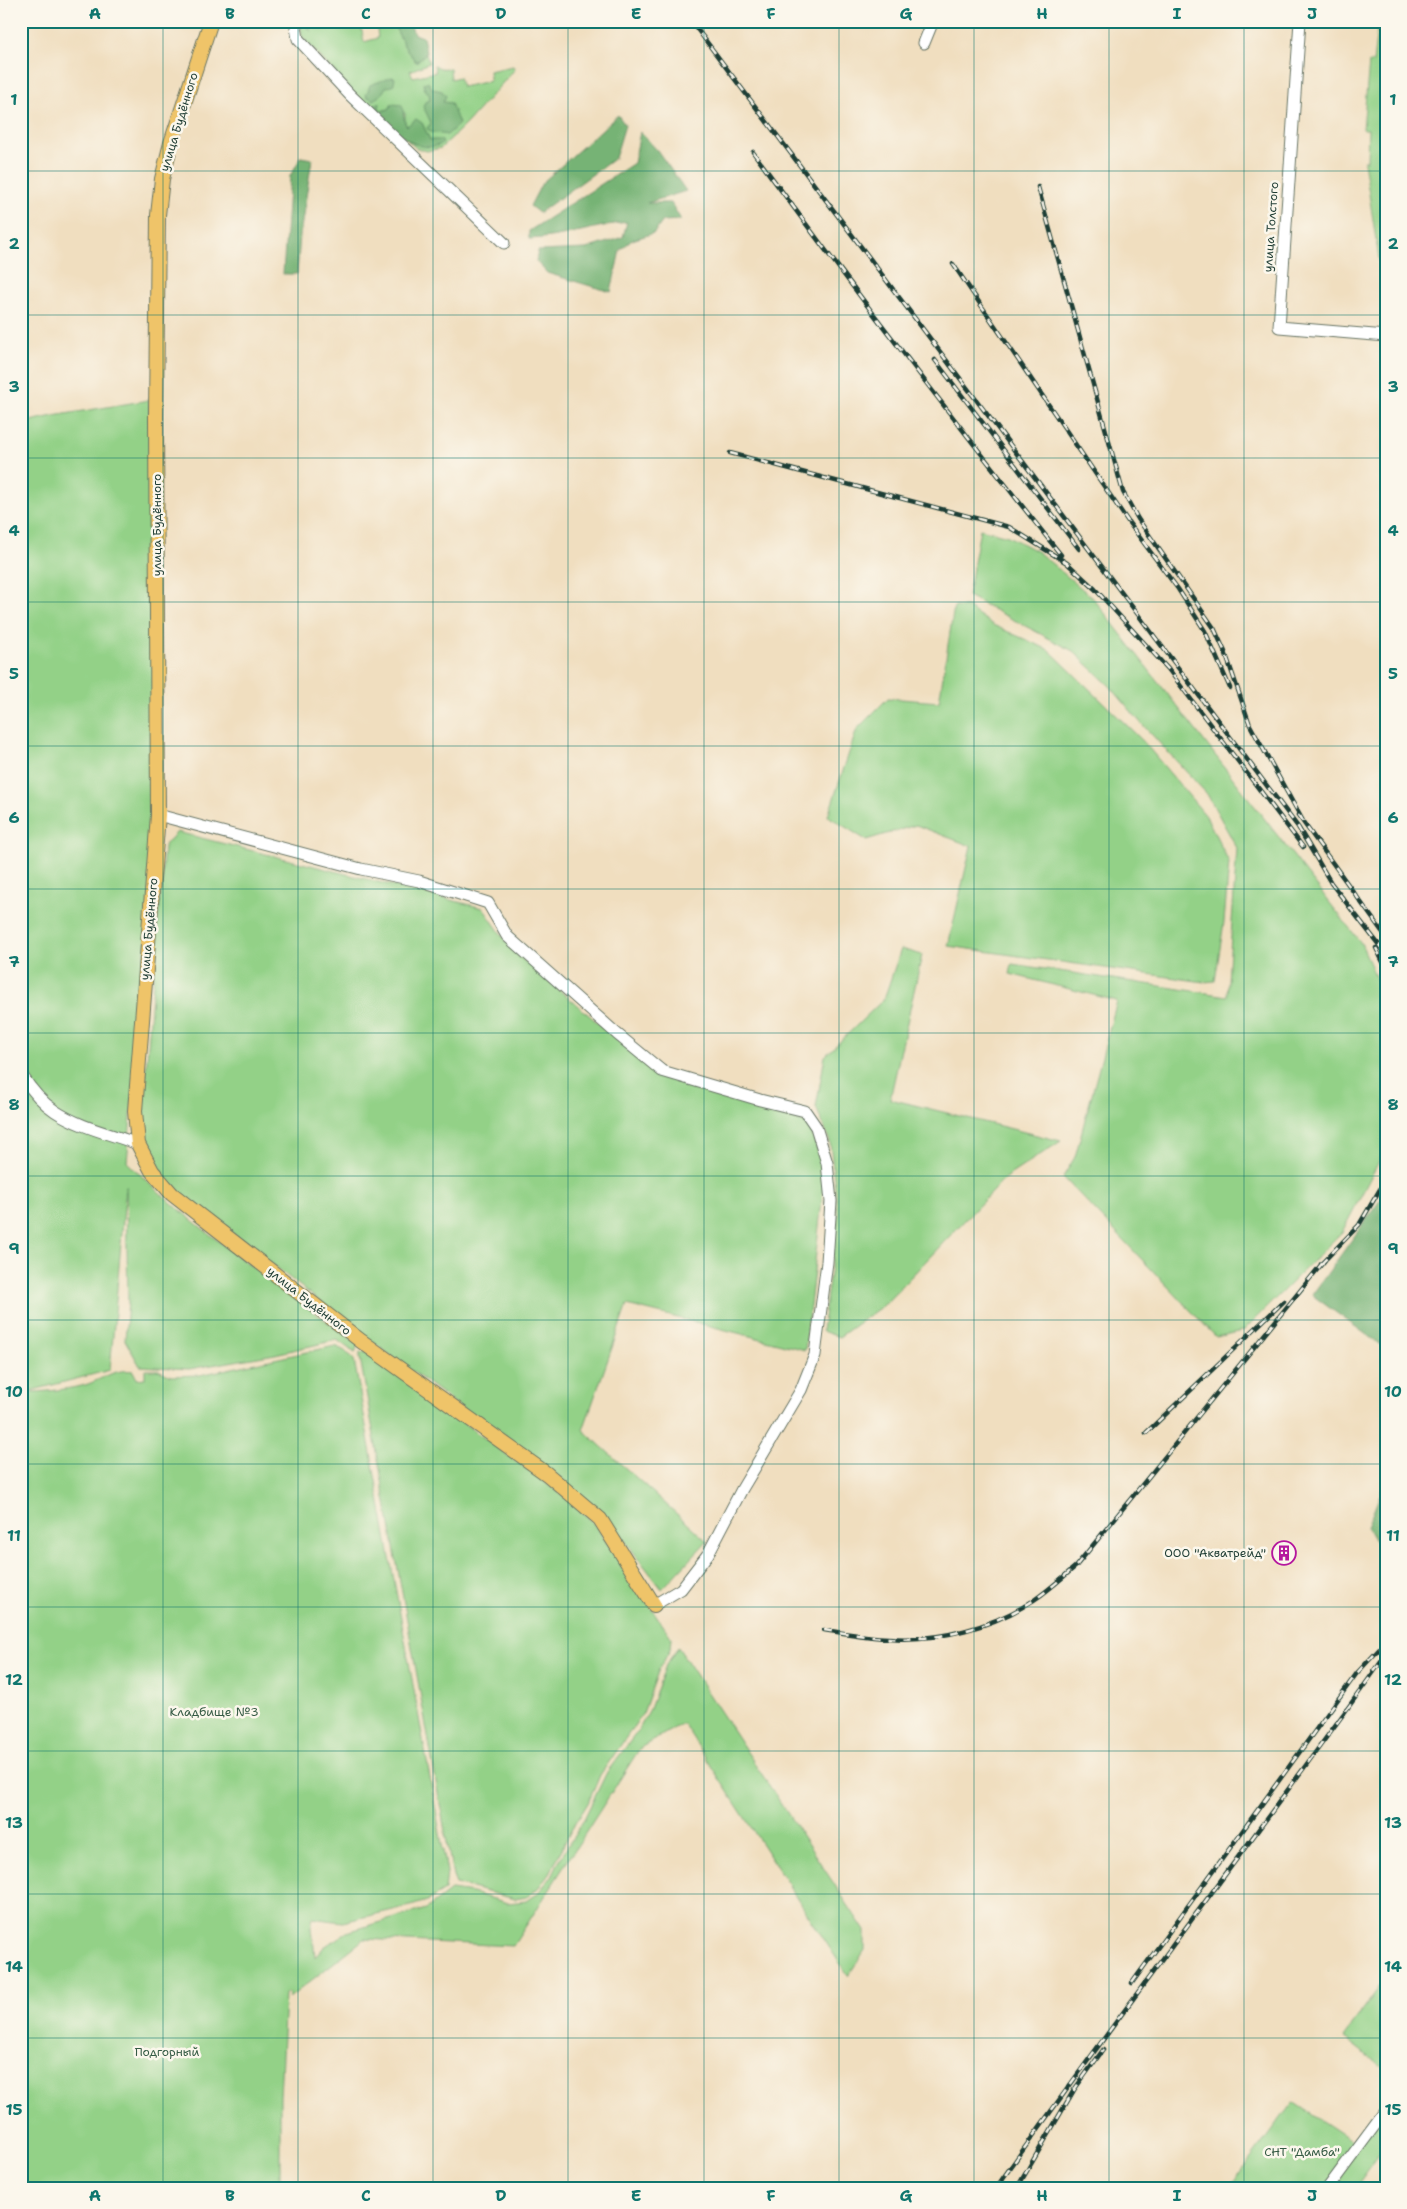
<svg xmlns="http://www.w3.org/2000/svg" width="1407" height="2209" font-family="'Shantell Sans',sans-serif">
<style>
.green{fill:#93d187;stroke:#59875e}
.forest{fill:#76b374;stroke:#4a7854}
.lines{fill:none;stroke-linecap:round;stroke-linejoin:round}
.minor-casing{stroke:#687565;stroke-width:13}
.major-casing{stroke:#687565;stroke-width:16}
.minor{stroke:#fff;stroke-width:11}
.major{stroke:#efc469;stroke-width:14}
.rail-casing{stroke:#1f3d34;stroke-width:4.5}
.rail{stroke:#fbf7ec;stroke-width:2.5;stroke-dasharray:8;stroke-linecap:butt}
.grid{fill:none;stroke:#0f766e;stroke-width:1;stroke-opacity:0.55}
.labels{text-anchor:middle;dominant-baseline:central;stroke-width:5;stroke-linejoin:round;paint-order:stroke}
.street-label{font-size:12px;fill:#1f3d34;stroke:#fbf7ec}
.poi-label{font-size:12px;fill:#1f3d34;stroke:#fbf7ec;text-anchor:end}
.park-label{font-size:12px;fill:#365b45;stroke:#fbf7ec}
.neatline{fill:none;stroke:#0f766e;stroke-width:2}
.grid-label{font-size:16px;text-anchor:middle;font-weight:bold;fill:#0f766e}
</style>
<rect width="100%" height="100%" fill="#fbf7ec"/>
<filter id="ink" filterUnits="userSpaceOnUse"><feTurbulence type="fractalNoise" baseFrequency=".02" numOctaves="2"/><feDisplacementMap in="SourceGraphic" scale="10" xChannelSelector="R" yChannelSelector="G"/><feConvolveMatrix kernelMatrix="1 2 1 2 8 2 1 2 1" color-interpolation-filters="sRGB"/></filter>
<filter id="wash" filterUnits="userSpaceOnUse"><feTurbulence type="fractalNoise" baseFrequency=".0096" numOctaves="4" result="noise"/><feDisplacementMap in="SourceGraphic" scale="20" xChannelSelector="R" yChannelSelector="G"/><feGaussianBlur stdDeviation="1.12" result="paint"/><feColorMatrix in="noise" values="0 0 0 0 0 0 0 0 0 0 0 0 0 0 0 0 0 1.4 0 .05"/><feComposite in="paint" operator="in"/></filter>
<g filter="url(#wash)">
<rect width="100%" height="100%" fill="#f0debf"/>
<path class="green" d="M300,21L312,32L306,25L307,21H360L364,42L378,38L376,21H392L405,47L416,62L426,53L429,63L410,71L413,77L436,72L434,65L440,68L450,69L451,79L459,77L462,87L490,81L489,71L513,66L515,69L466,124L441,148L427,151L416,148L398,132L414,144L430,140L422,123L407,126L405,123V113L389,109L381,111L375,104V112L351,90L302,37Z
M1376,21H1386V265L1380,266L1364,161H1367L1368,129H1363L1369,62H1373L1377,30L1375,29Z
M149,400L157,812L127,1162C197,1231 279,1286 358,1344L355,1353L337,1340L275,1354L189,1369L140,1366L125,1340L128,1302L126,1186L110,1370L26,1392C43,1392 63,1390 81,1386C100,1382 112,1368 133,1371L137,1379L145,1378V1370H158L171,1376L200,1375L335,1346L345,1351L354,1360L447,1872L445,1890L427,1901L414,1905L343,1922L311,1918L315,1957L324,1947L347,1932L426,1909L451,1890L472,1893L508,1903L527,1901L537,1894L552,1876L560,1859L583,1821L607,1772L638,1731L650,1709L666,1665L678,1647L865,1931V1950L848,1976L683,1723L640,1748L513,1946L364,1939L289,1998L288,1992L285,1994L280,2097V2188H21V423L53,416Z
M980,529L1008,536L1038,552L1093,598L1361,943L1386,1001V1148L1342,1232L1243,1331L1216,1337L1063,1177L1075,1157L1117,1001L1010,974L1012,964L1227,996L1237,848L1207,794L1141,723L1110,686L1073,651L968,596Z
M954,607H967L993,625L1049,650L1142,740L1206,816L1229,862L1224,922L1215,981L1204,982L948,946L971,846L916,825L866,840L828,816L857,729L888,698L939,702Z
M177,832L483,908L513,951L661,1076L809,1124L825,1173L805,1350L627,1305L583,1430L707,1541L662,1589L605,1515L354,1328L169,1184L141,1134L164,846Z
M901,949L922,955L890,1099L1061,1141L1005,1178L885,1304L839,1337L822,1331L838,1215L830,1142L816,1107L825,1056L884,999Z
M366,1352L565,1497L593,1522L671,1637L670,1650L659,1669L643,1713L600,1775L588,1803L570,1832L550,1873L538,1888L527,1897L515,1899L456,1884L453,1876L360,1358V1353Z
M1386,1978V2070L1343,2037Z
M1293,2102L1352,2141L1386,2102V2145L1355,2188H1229Z"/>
<path class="forest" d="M392,21H409L414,34L423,37L426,53L416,62L405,47Z
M392,77L395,78L393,86L386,87L381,95L373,100L366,96L370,85Z
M428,82L433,89L442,91L446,96L443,102L451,103L459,124L447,135L430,132L427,128L431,123L423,106L425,102L430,100L429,94L424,88L423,83Z
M378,103H380L379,107L381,111L389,109L392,104L402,105L405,123L407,126L416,119L422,123L430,140H441L443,143C418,158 392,127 375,112V104Z
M618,115L625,125L615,158L539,213L530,206L542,183Z
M640,132L657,150L686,191L647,203H671L681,220L663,221L654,233L632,240L620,250L611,292L547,273L536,261L538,251L586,249L623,237L627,222C594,226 562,238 529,239V231L634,163Z
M301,157L312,159L300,235L297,274H283L290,176Z
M1386,1192V1349L1312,1295Z
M1386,1480V1553L1378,1546L1367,1527Z"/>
</g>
<g filter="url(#ink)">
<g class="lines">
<g class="minor-casing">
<path id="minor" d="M295,21L298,39L350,95L504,243
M1300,21L1279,327L1386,336
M924,43L933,21
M158,815L361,869L419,881L488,903L507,936L617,1034L662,1071L760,1100L805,1111L816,1127L827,1163L831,1201L827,1262L815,1355L801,1390L742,1489L708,1554L681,1589L654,1605
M21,1074C30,1088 41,1102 55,1111C79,1127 111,1134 138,1144
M1328,2188L1386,2110"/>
</g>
<g class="major-casing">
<path id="major" d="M211,21L171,143L162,179L158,215L156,417L158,815L135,1111L138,1144L152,1171L172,1194L361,1341L547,1474L600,1519L654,1605"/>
</g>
<use href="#minor" class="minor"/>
<use href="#major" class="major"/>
<g class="rail-casing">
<path id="rail" d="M691,21L1298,827L1331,883L1386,954
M753,152C853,289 956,423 1061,555
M1038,187L1123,492L1138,519L1214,628L1225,652L1250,725L1303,821
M953,264L1129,523L1178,589L1205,631L1230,688
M935,360L1079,549
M730,453L1009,527L1067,563L1095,589L1168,669L1303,847
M1298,815L1386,937
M1376,948L1386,968
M1321,1264L1359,1225L1386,1179
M1146,1433L1284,1301
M824,1630C845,1633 867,1637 888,1638C937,1642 994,1627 1034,1600C1049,1590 1063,1577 1076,1566L1325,1260
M1132,1983L1357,1673L1386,1642
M996,2188C1123,2008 1258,1834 1386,1655
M1017,2188L1074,2090L1103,2050"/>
</g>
<use href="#rail" class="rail"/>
</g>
</g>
<path class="grid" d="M163,21V2188M298,21V2188M433,21V2188M568,21V2188M704,21V2188M839,21V2188M974,21V2188M1109,21V2188M1244,21V2188M21,171H1386M21,315H1386M21,458H1386M21,602H1386M21,746H1386M21,889H1386M21,1033H1386M21,1176H1386M21,1320H1386M21,1464H1386M21,1607H1386M21,1751H1386M21,1894H1386M21,2038H1386"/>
<defs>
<g id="building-ring" transform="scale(1.25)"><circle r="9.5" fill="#fbf7ec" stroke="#b5179e" stroke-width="1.5"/><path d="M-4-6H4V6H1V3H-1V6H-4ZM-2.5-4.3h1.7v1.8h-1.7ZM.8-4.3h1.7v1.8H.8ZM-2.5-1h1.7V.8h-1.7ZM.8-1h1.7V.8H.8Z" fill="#b5179e"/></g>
</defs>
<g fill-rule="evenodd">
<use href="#building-ring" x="1284" y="1553"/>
</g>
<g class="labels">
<g class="street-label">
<text transform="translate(179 122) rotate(-73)">улица Будённого</text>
<text transform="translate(1271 227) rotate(-86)">улица Толстого</text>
<text transform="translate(157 525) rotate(-90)">улица Будённого</text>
<text transform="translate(149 929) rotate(-85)">улица Будённого</text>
<text transform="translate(309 1301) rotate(38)">улица Будённого</text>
</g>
<g class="poi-label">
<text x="1266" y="1553">ООО "Акватрейд"</text>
</g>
<g class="park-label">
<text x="214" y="1712">Кладбище №3</text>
<text x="167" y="2052">Подгорный</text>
<text x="1302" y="2152">СНТ "Дамба"</text>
</g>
</g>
<rect width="1407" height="2209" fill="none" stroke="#fbf7ec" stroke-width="55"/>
<rect x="28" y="28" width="1352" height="2154" class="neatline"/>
<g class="grid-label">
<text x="95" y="19">A</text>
<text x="230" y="19">B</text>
<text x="366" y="19">C</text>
<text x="501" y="19">D</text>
<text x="636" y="19">E</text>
<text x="771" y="19">F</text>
<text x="906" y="19">G</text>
<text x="1042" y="19">H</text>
<text x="1177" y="19">I</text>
<text x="1312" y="19">J</text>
<text x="14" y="105">1</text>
<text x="1393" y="105">1</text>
<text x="14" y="249">2</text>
<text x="1393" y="249">2</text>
<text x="14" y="392">3</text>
<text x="1393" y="392">3</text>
<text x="14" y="536">4</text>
<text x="1393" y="536">4</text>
<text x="14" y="679">5</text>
<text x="1393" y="679">5</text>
<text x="14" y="823">6</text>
<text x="1393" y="823">6</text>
<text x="14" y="967">7</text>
<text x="1393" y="967">7</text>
<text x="14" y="1110">8</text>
<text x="1393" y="1110">8</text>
<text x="14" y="1254">9</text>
<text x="1393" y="1254">9</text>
<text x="14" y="1397">10</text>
<text x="1393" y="1397">10</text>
<text x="14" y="1541">11</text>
<text x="1393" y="1541">11</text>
<text x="14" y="1685">12</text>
<text x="1393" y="1685">12</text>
<text x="14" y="1828">13</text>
<text x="1393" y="1828">13</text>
<text x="14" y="1972">14</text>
<text x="1393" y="1972">14</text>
<text x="14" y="2115">15</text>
<text x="1393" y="2115">15</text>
<text x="95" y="2201">A</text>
<text x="230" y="2201">B</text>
<text x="366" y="2201">C</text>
<text x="501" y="2201">D</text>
<text x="636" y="2201">E</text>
<text x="771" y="2201">F</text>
<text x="906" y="2201">G</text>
<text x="1042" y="2201">H</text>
<text x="1177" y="2201">I</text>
<text x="1312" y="2201">J</text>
</g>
</svg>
